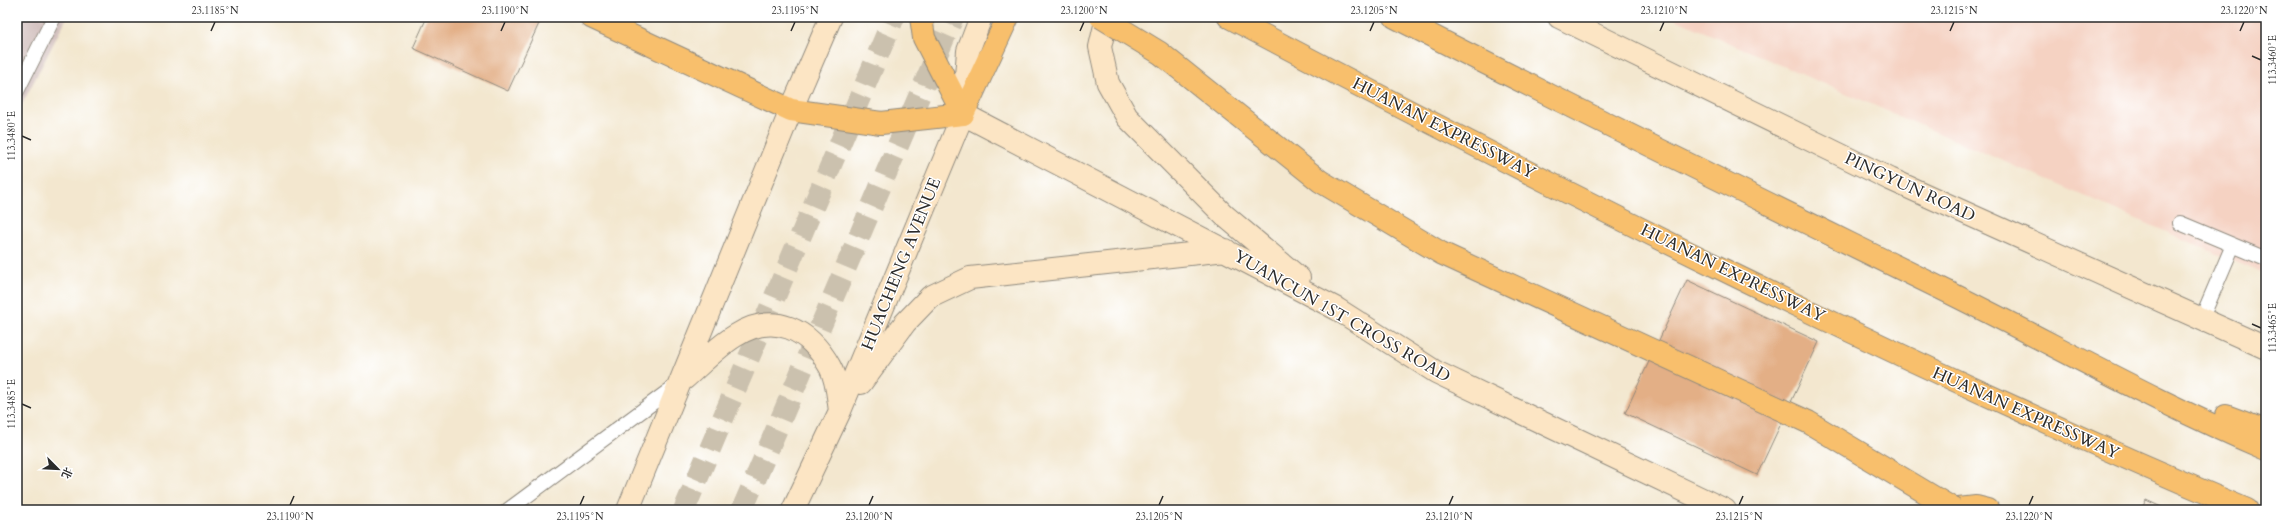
<svg xmlns="http://www.w3.org/2000/svg" width="2283" height="527" font-family="Cardo,'Noto Serif SC',serif">
<style>
.built{fill:#f5d2c2}
.industrial{fill:#d1bfbd}
.building{fill:#e3af86}
.lines{fill:none;stroke-linecap:round;stroke-linejoin:round}
.secondary-tunnel{stroke:#cbc1ae;stroke-width:22;stroke-dasharray:22 11;stroke-linecap:butt}
.lane-casing{stroke:#8f897d;stroke-width:16}
.secondary-casing{stroke:#8f897d;stroke-width:24}
.primary-casing{stroke:#8f897d;stroke-width:24}
.highway-casing{stroke:#8f897d;stroke-width:24}
.lane{stroke:#fff;stroke-width:14}
.secondary{stroke:#fce5c4;stroke-width:22}
.primary{stroke:#f8bf6c;stroke-width:22}
.highway{stroke:#f8bf6c;stroke-width:22}
.highway-bridge-casing{stroke:#8f897d;stroke-width:24;stroke-linecap:butt}
.highway-bridge{stroke:#f8bf6c;stroke-width:22}
.ticks{fill:none;stroke:#2b2b2b;stroke-width:1.5}
.labels{text-anchor:middle;dominant-baseline:central;stroke-width:3;stroke-linejoin:round;paint-order:stroke}
.street-label{font-size:17px;fill:#2b2b2b;stroke:#fff}
.neatline{fill:none;stroke:#2b2b2b;stroke-width:1.5}
.ticks-label{font-size:10px;text-anchor:middle;fill:#2b2b2b}
</style>
<rect width="100%" height="100%" fill="#fff"/>
<filter id="ink" filterUnits="userSpaceOnUse"><feTurbulence type="fractalNoise" baseFrequency=".025" numOctaves="2"/><feDisplacementMap in="SourceGraphic" scale="8" xChannelSelector="R" yChannelSelector="G"/><feConvolveMatrix kernelMatrix="1 2 1 2 8 2 1 2 1" color-interpolation-filters="sRGB"/></filter>
<filter id="wash" filterUnits="userSpaceOnUse"><feTurbulence type="fractalNoise" baseFrequency=".012" numOctaves="4" result="noise"/><feDisplacementMap in="SourceGraphic" scale="16" xChannelSelector="R" yChannelSelector="G"/><feGaussianBlur stdDeviation="0.9" result="paint"/><feColorMatrix in="noise" values="0 0 0 0 0 0 0 0 0 0 0 0 0 0 0 0 0 1.4 0 .05"/><feComposite in="paint" operator="in"/></filter>
<g filter="url(#wash)">
<rect width="100%" height="100%" fill="#f3e7cf"/>
<path class="built" d="M1670,17H2266V275Z"/>
<path class="industrial" d="M17,17H67L17,114Z"/>
<g id="blocks">
<path class="building" d="M427,17H542L508,91L413,48Z
M1687,280L1819,342L1757,475L1625,413Z
M2146,500L2168,510H2141Z"/>
</g>
</g>
<g filter="url(#ink)">
<use href="#blocks" fill-opacity="0" stroke="#8f897d" stroke-width="1"/>
<g class="lines">
<path class="secondary-tunnel" d="M684,510L894,17
M742,510L953,17"/>
<g class="lane-casing">
<path id="lane" d="M17,91L54,17
M2180,223L2266,259
M2201,320L2233,245
M508,510L678,384"/>
</g>
<g class="secondary-casing">
<path id="secondary" d="M1107,17L1100,47L1108,83L1127,117L1224,215L1299,278
M1559,17L1890,179L2266,348
M963,114L1337,309L1436,372L1725,510
M684,379C700,365 717,347 735,336C774,311 809,329 830,367C837,380 838,398 840,411
M861,383L905,323L930,297L970,278L1226,250
M628,510L791,110L831,17
M793,510L840,411L963,114L968,51L981,17"/>
</g>
<g class="primary-casing">
<path id="primary" d="M963,114L1008,17"/>
</g>
<g class="highway-casing">
<path id="highway" d="M591,17L791,110L881,123L963,114L924,38L921,17
M1229,17C1562,193 1900,363 2247,510
M1395,17C1576,110 1759,199 1942,289C2050,342 2155,402 2266,449
M2226,416L2266,431
M1950,510L1976,507L1988,510"/>
</g>
<use href="#lane" class="lane"/>
<use href="#secondary" class="secondary"/>
<use href="#primary" class="primary"/>
<use href="#highway" class="highway"/>
<g class="highway-bridge-casing">
<path id="highway-bridge" d="M1101,17L1160,53L1320,181L1441,253L1808,422L1955,510"/>
</g>
<use href="#highway-bridge" class="highway-bridge"/>
</g>
</g>
<path class="ticks" d="M211,31L215,22M501,31L505,22M791,31L795,22M1080,31L1084,22M1370,31L1374,22M1660,31L1664,22M1950,31L1954,22M2240,31L2244,22M2252,56L2261,60M22,136L31,140M2252,324L2261,328M22,404L31,408M290,505L294,496M580,505L584,496M869,505L873,496M1159,505L1163,496M1449,505L1453,496M1739,505L1743,496M2029,505L2033,496"/>
<g class="labels">
<g class="street-label">
<text transform="translate(1444 128) rotate(27)">HUANAN EXPRESSWAY</text>
<text transform="translate(1910 187) rotate(25)">PINGYUN ROAD</text>
<text transform="translate(901 264) rotate(-68)">HUACHENG AVENUE</text>
<text transform="translate(1733 273) rotate(26)">HUANAN EXPRESSWAY</text>
<text transform="translate(1342 316) rotate(30)">YUANCUN 1ST CROSS ROAD</text>
<text transform="translate(2026 413) rotate(24)">HUANAN EXPRESSWAY</text>
</g>
</g>
<rect width="2283" height="527" fill="none" stroke="#fff" stroke-width="44"/>
<g transform="translate(58 469) rotate(114)" stroke="#ffffff" stroke-width="3" paint-order="stroke">
<path d="M0-3L7 15L0 10L-7 15Z" fill="#2b2b2b"/>
<text y="-6" font-size="11" font-weight="bold" text-anchor="middle" fill="#2b2b2b">北</text>
</g>
<rect x="22" y="22" width="2239" height="483" class="neatline"/>
<g class="ticks-label">
<text x="215" y="14">23.1185°N</text>
<text x="505" y="14">23.1190°N</text>
<text x="795" y="14">23.1195°N</text>
<text x="1084" y="14">23.1200°N</text>
<text x="1374" y="14">23.1205°N</text>
<text x="1664" y="14">23.1210°N</text>
<text x="1954" y="14">23.1215°N</text>
<text x="2244" y="14">23.1220°N</text>
<text transform="translate(2272 60) rotate(-90)" y="4">113.3460°E</text>
<text transform="translate(11 136) rotate(-90)" y="4">113.3480°E</text>
<text transform="translate(2272 328) rotate(-90)" y="4">113.3465°E</text>
<text transform="translate(11 404) rotate(-90)" y="4">113.3485°E</text>
<text x="290" y="520">23.1190°N</text>
<text x="580" y="520">23.1195°N</text>
<text x="869" y="520">23.1200°N</text>
<text x="1159" y="520">23.1205°N</text>
<text x="1449" y="520">23.1210°N</text>
<text x="1739" y="520">23.1215°N</text>
<text x="2029" y="520">23.1220°N</text>
</g>
</svg>
